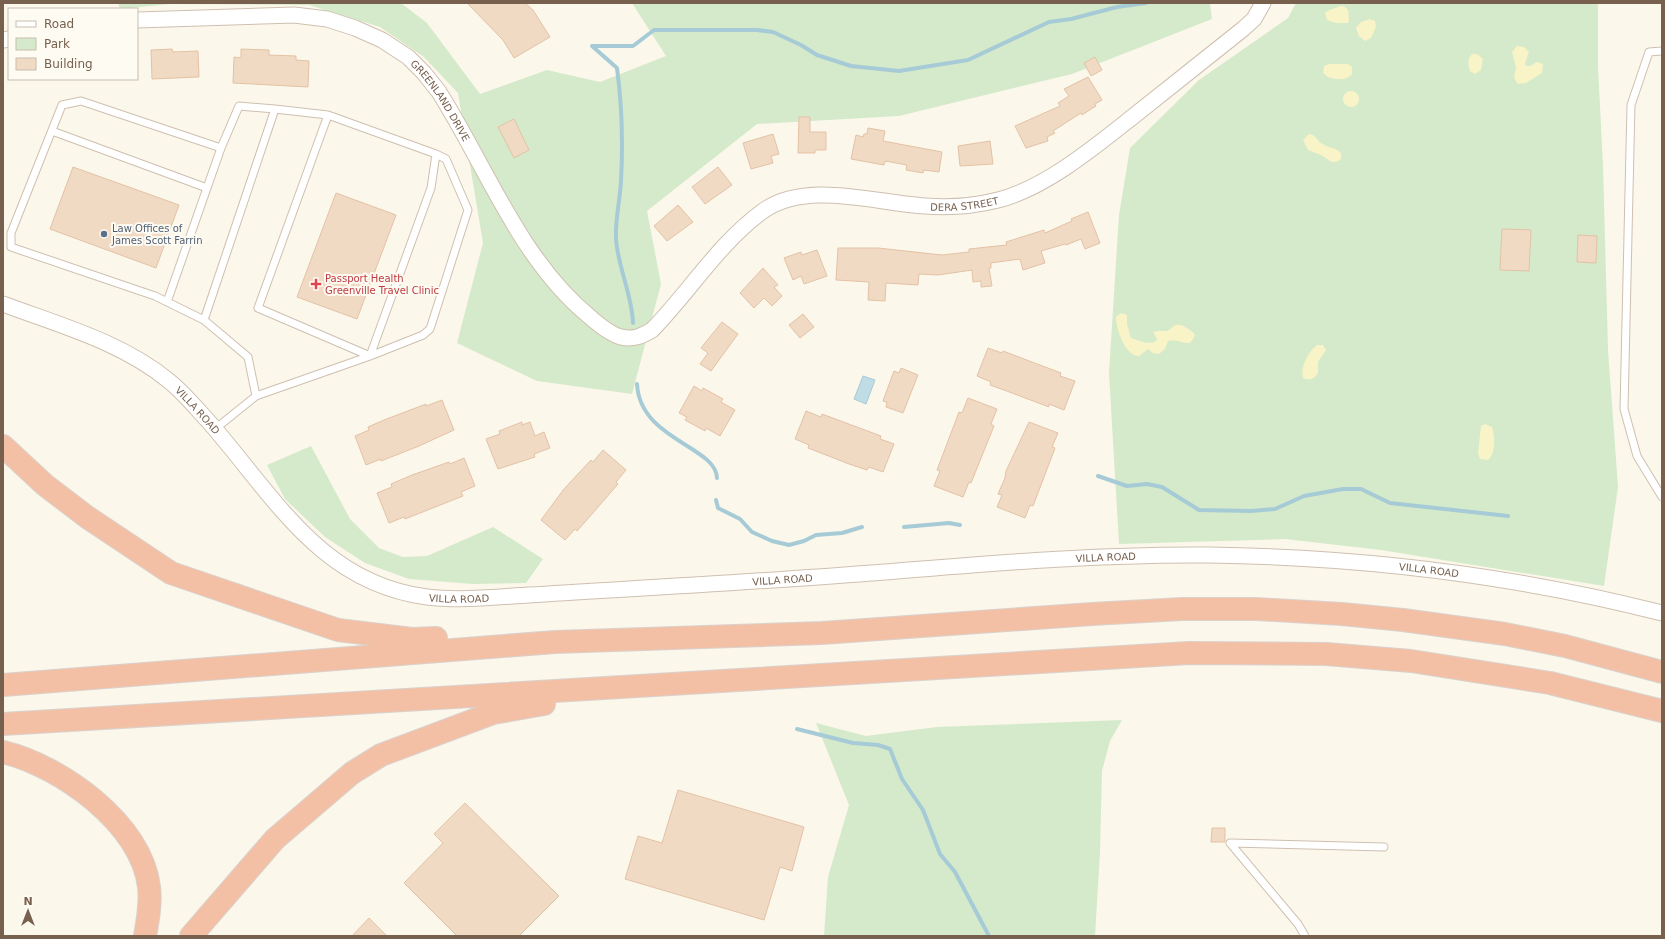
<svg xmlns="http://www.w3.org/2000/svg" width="1665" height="939" font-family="'DejaVu Sans',sans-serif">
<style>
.green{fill:#d4eaca}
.sand{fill:#f9f3c8}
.water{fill:#c0dde6;stroke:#a6cbd7}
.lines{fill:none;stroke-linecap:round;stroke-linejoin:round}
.stream{stroke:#a6cbd7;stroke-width:4}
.building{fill:#f0dac4;stroke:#e3c2a5}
.lane-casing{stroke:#cec0b0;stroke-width:9}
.street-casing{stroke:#cec0b0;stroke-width:17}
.highway-casing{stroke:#d9d2cd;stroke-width:24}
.lane{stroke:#fff;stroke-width:7}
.street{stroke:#fff;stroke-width:15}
.highway{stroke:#f3c0a6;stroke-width:22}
.service-dot{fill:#5c6f8a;stroke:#fefbf2;stroke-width:1.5}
.health-dot{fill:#e0444e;stroke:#fefbf2;stroke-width:1.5}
.labels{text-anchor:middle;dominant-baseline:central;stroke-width:4;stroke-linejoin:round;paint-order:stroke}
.street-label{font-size:10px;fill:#77604e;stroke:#fefbf2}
.service-label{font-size:10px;fill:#4e5e75;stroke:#fefbf2;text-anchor:start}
.health-label{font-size:10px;fill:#be3a42;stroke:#fefbf2;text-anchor:start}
</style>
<rect width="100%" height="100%" fill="#fcf7eb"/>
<path class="green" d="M118,3H401L427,23L480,94L547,70L600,82L666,56L632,3H1210L1212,19L1072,74L899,116L757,124L647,211L661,284L632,394L537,381L457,343L483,243L458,93L424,57L380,27L309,5L169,4L120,9Z
M1296,3H1598V67L1603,166L1608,350L1618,487L1604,586L1381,550L1285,539L1119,544L1109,373L1119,215L1130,148L1199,80L1288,18Z
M311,446L350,519L379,548L403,557L427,556L493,527L543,559L526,583L473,584L409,579L365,563L325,537L285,499L267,465Z
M1122,720L1110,741L1102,771L1100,852L1095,936H824L828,877L849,805L816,723L866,736L937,727Z"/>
<path class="sand" d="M1340,6H1344L1348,10L1349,20L1348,23H1336L1327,20L1325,13C1329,9 1335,9 1340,6Z
M1370,19L1375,21L1376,27L1371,38L1365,41L1359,36L1356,28L1361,22Z
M1517,46L1524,47L1529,52L1525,63L1526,66H1531L1536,62L1543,64L1542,73L1526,83L1518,84L1514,78L1516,67L1512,52Z
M1472,54H1477L1483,59L1481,70L1475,74L1470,71C1468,64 1467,60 1472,54Z
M1329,64H1348L1352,67V74C1346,82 1329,80 1323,73L1324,66Z
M1343 99a8 8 0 1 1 16 0a8 8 0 1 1-16 0Z
M1309,134C1316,135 1316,139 1321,143C1327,148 1335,147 1341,153V159C1333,166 1328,159 1321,155C1317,153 1312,152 1308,150L1303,140Z
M1121,313L1127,315V324L1131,338L1146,343L1155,342L1157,339L1153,332C1158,330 1161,331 1166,331C1169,331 1171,328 1174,326C1181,322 1188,329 1194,333L1195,336L1190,343C1182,344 1177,338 1168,341L1165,349L1159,354L1153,353L1148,349L1139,356C1125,356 1116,329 1116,317Z
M1317,345H1323L1326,350L1318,362V372C1315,379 1310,381 1303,378C1300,367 1308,352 1317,345Z
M1485,424L1492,427C1495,436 1496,453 1488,460L1480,459L1478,453L1481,426Z"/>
<path class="water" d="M863,376L875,380L866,404L854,399Z"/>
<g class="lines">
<path class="stream" d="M592,46H633L654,30H757L773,32L801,45L817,55L851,66L899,71L968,60L1049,22L1071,19L1117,7L1146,3
M592,46L617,68C622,105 623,144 621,181C620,200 615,220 616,239C618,268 632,294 633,323
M637,384C640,440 716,446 717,478
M1098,476L1127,486L1147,484L1162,487L1199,510L1251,511L1275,509L1304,496L1343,489H1361L1390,503L1508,516
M716,500L718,508L740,519L752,532L772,541L789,545L804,541L816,535L842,533L862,527
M904,527L949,523L960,525
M797,729L853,743L878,745L890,749L902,779L923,810L940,854L955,872L989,936"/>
</g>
<path class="building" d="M467,3H525L533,10L550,37L514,58L503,40Z
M172,49L173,52L198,51L199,77L152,79L151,50Z
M241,49L269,50V55L296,56V60L309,61L308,87L233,83L234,57L241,58Z
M1095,57L1102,70L1091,76L1084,63Z
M1088,77L1102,100L1095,104L1096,106L1082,115L1081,113L1053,131L1055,133L1047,137L1048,141L1026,148L1015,126L1060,106L1058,103L1069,96L1064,89Z
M799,117H810V132H826V150H815V153H798Z
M514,119L529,150L514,158L498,127Z
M868,128L885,131L883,141L942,152L939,172L924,170L923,173L906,170L907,165L885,161L884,165L851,159L856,135L863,137L864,134H867Z
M773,134L779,154L771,156L773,163L751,169L743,143Z
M990,141L993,164L960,166L958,146Z
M73,167L179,205L156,268L50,229Z
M718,167L732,185L705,204L692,187Z
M336,193L396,215L357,319L297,297Z
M678,205L693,222L667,241L654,226Z
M1088,212L1100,243L1085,249L1081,239L1066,245L1065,244L1041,251L1045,263L1023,270L1020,259L991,263V268H989L992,286L981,287V281L973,282L972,270L938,275L919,274L918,285L886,283L885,301L868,300L869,282L836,280L838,248H878L942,255L969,252V249L1007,245L1006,242L1044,230L1045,233L1072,221L1071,219Z
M1502,229L1531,230L1529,271L1500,270Z
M1578,235L1597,236L1596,263L1577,262Z
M817,250L827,276L804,284L801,276L793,280L784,258L801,252L802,255Z
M763,268L778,285L774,287L782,296L772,306L764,298L754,308L740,293Z
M803,314L814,327L800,338L789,325Z
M722,322L738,334L711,371L700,364L708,353L701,348Z
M988,348L1002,353L1003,351L1061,373L1060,376L1075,381L1064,410L1049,404V407L1004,390L990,385L991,382L977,376Z
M901,368L918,375L903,413L886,407L887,402L883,401L894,371L899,373Z
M694,386L702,391L703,388L723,399L721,402L735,410L720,436L706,428L705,431L685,420L687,417L679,413Z
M968,398L997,409L991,424L994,426L971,483L969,482L963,497L934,486L940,471L937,470L959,412L962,413Z
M442,400L454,430L419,446L381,461V459L366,465L355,436L369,430L368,427L384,420L426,404V406Z
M806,411L821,417L822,414L881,436L880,439L894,444L883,472L869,467L867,470L849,464L808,448L809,445L795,439Z
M522,422V425L530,422L535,436L544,432L550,448L534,454L535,457L498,469L486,439L500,434L499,431Z
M1029,422L1058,433L1052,447L1055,448L1033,506L1030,505L1025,518L997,507L1002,495L998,494L1005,478L1006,471Z
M603,450L626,470L616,482L618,484L592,514L577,531L575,529L565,540L541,520L564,489L591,460L593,462Z
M464,458L475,486L461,492L463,496L405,519L404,517L389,523L377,493L392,487L391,484L412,475L449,462L450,464Z
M678,790L804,827L792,871L780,867L764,920L625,879L638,836L662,843Z
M465,803L559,896L519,936H457L404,883L443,843L434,834Z
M1212,828H1225V842H1211Z
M369,918L387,936H352Z"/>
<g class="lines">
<g class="lane-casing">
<path id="lane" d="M1662,51L1649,52L1631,105L1624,409L1637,456L1662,497
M328,115L258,308L370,356L423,335L430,329L468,210L446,159L436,154
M52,131L207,188
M167,302L221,148
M204,320L155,296L11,247V233L62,105L81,101L221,148L239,106L275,109
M215,429L256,396L248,357L204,320L275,109L328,115L436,154L431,188L370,356L256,396
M1305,936L1298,924L1230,843L1384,847"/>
</g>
<g class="street-casing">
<g id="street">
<path id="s1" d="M137,20L294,15L327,19L355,28L382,40L408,57L424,73L439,92C486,166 520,260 590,317C599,325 610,334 621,337C633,340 642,336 652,330C690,291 719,243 763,211C806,180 875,203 925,206C949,208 974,206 998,200C1046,188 1097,145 1135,115C1171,86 1207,58 1243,29L1254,19L1263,3"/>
<path d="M3,40L9,39"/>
<path id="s2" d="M3,304C59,325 122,342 169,381C184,393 196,408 209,422C274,496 320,583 427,597C460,601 496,597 529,595C643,588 757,582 871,573C983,564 1096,554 1209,555C1362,557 1513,575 1662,613"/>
</g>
</g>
<g class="highway-casing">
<path id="highway" d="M3,446L45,485L87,517L171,573L338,630L412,639L436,638
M3,685L555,642L822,633L1092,614L1182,609H1256L1342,614L1403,620L1505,634L1565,646L1662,672
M3,724L1189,653L1326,654L1411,661L1550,683L1662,711
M3,752C61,766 142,824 149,887C151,903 148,920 145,936
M191,936L275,839L352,773L381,755L493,713L544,704"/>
</g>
<use href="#lane" class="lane"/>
<use href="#street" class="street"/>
<use href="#highway" class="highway"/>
</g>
<circle class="service-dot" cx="104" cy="234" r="4"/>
<path class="health-dot" d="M314 278h4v4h4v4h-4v4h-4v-4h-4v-4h4z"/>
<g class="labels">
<g class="street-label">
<text stroke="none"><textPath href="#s1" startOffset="335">GREENLAND DRIVE</textPath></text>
<text stroke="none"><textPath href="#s1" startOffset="1038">DERA STREET</textPath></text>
<text stroke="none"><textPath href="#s2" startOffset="225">VILLA ROAD</textPath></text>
<text stroke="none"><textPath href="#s2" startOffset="1209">VILLA ROAD</textPath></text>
<text stroke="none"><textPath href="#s2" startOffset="1533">VILLA ROAD</textPath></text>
<text stroke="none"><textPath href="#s2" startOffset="885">VILLA ROAD</textPath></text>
<text stroke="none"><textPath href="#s2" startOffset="561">VILLA ROAD</textPath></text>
</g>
<g class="service-label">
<text x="112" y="228">Law Offices of<tspan x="112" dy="12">James Scott Farrin</tspan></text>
</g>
<g class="health-label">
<text x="325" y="278">Passport Health<tspan x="325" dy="12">Greenville Travel Clinic</tspan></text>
</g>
</g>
<rect width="1665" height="939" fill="none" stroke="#77604e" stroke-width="8"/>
<rect x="8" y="8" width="130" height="72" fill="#fefbf2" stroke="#c8bdb0"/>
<rect x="16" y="21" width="20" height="6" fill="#ffffff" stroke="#c8bdb0"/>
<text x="44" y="28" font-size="12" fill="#77604e">Road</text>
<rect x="16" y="38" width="20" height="12" fill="#d4eaca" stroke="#c8bdb0"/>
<text x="44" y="48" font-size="12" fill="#77604e">Park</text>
<rect x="16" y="58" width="20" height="12" fill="#f0dac4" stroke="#c8bdb0"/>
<text x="44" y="68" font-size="12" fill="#77604e">Building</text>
<g transform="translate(28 911)" stroke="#fefbf2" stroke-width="3" paint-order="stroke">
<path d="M0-3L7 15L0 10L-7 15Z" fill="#77604e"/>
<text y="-6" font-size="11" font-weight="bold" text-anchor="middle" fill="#77604e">N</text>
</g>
</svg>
